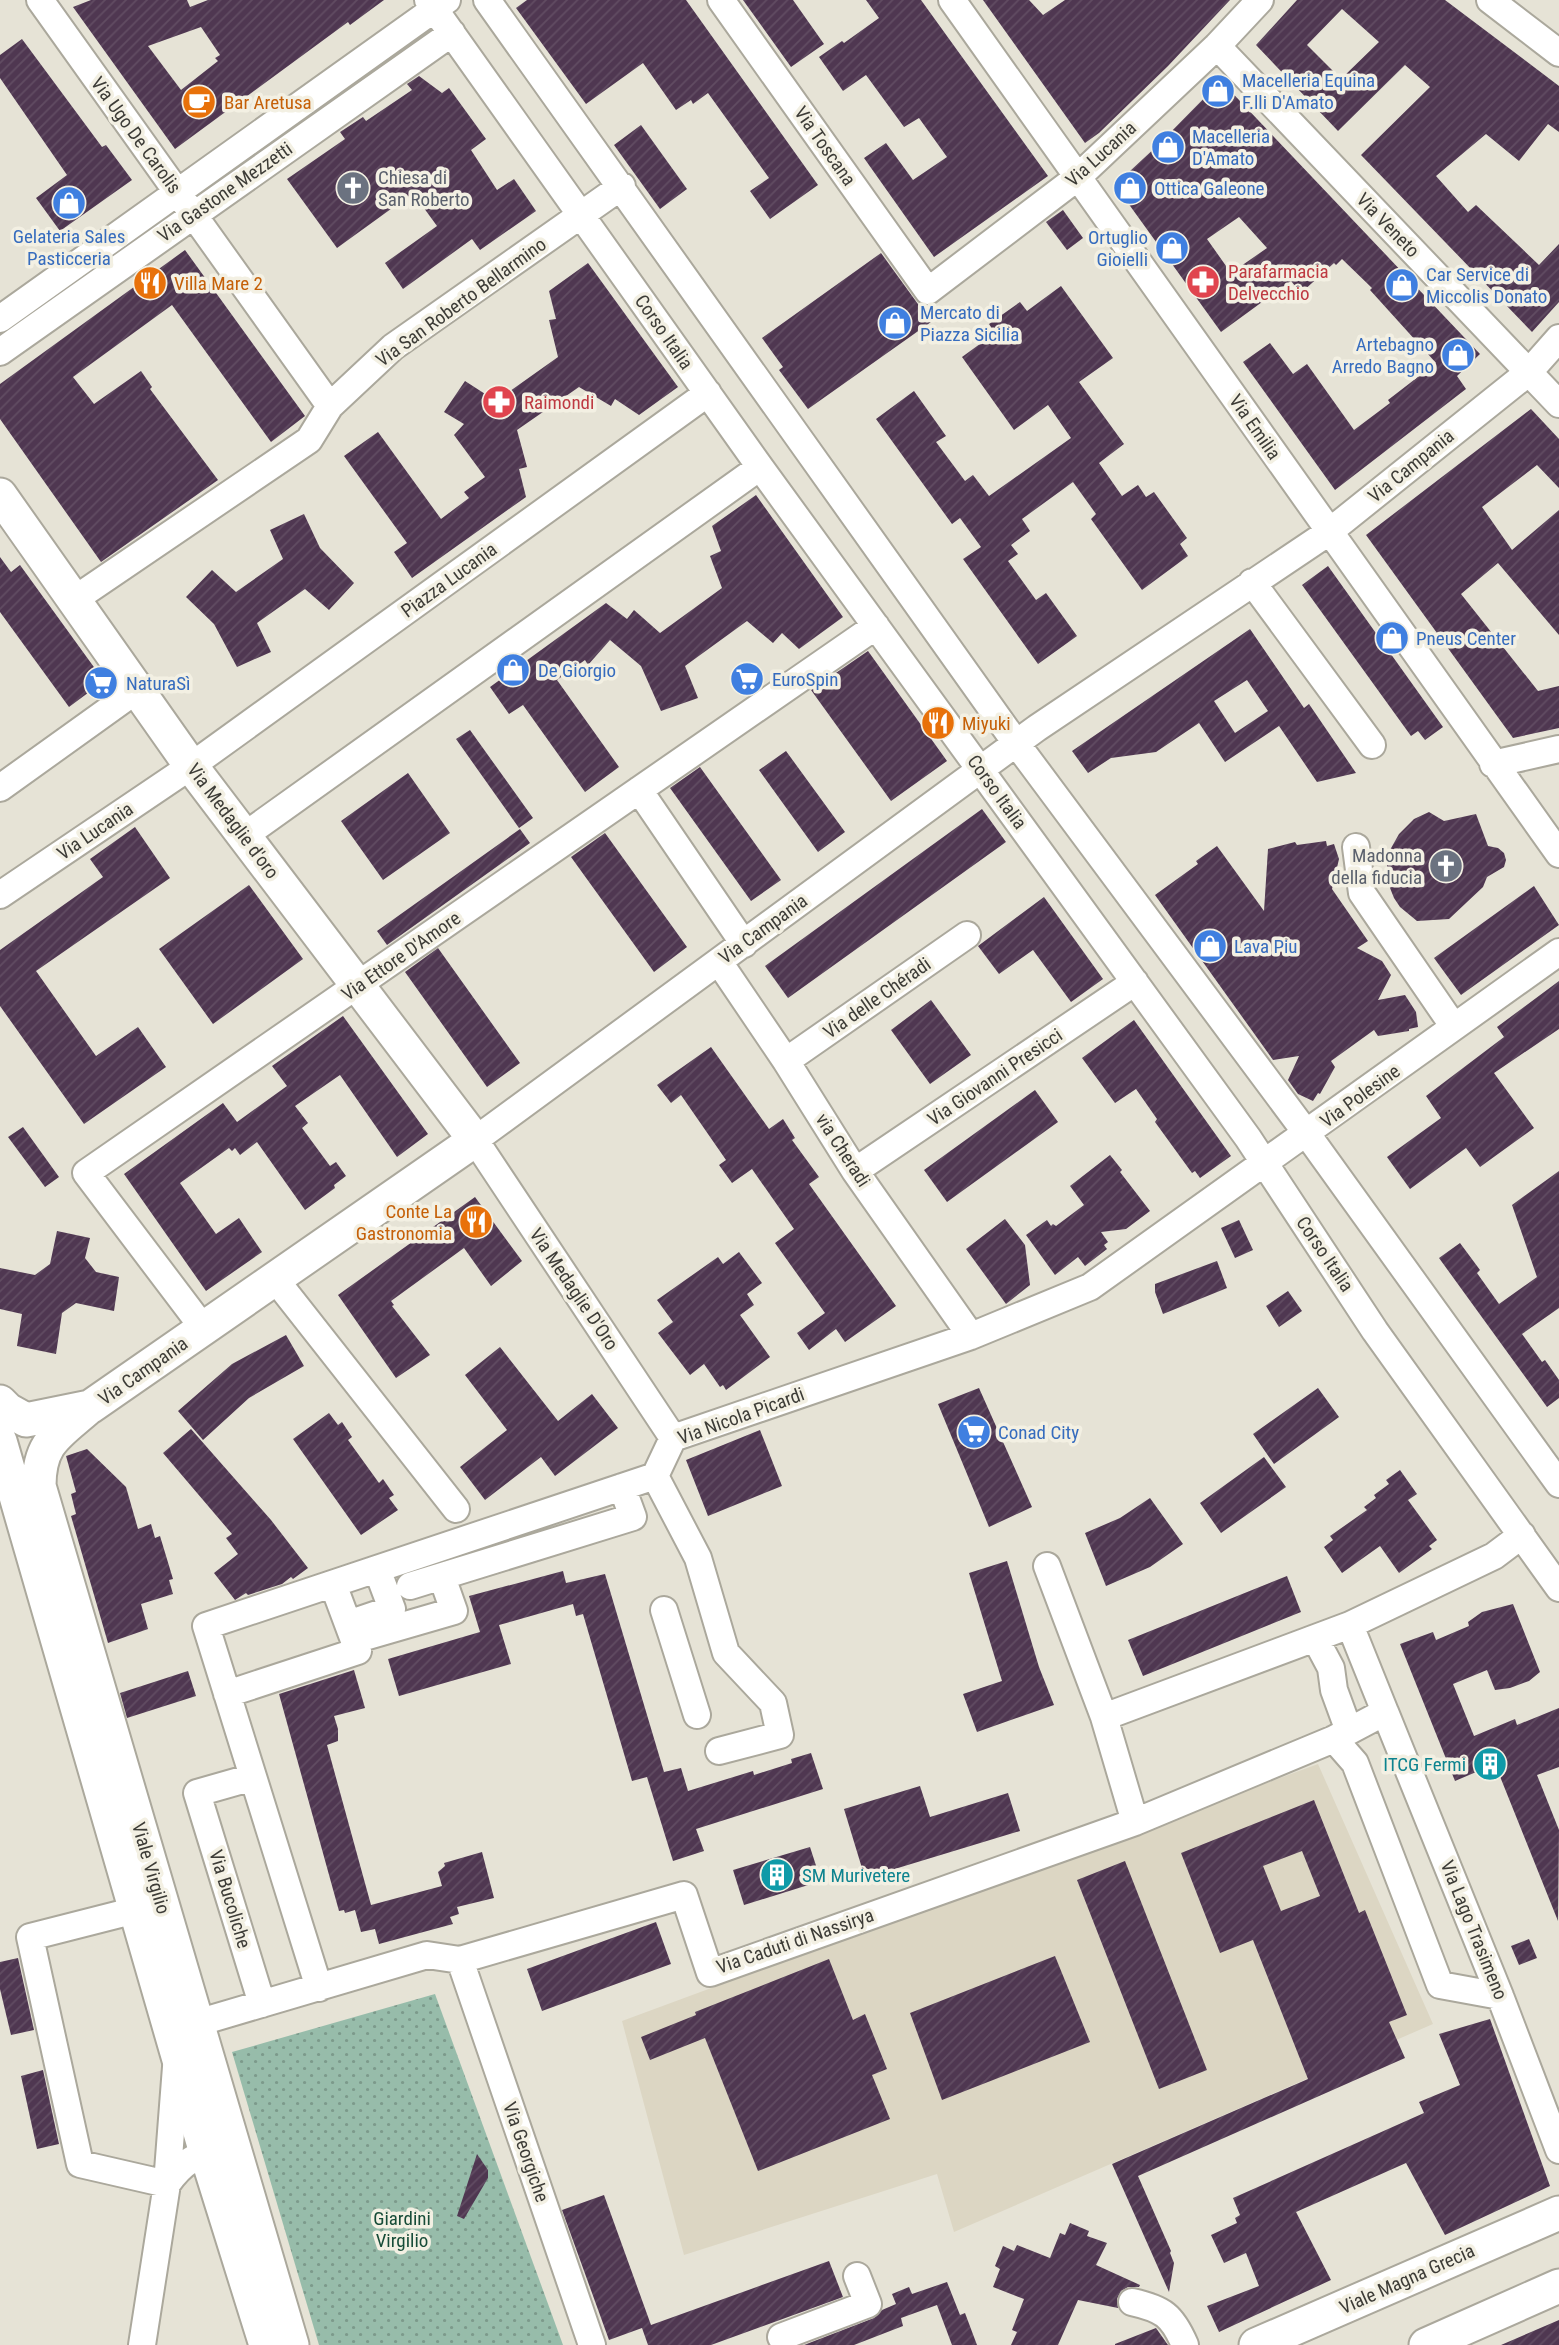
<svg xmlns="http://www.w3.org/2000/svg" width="1559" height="2345" font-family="'Roboto Condensed',sans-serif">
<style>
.built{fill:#dcd6c3}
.park{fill:url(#park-dots)}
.building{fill:url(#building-hatch);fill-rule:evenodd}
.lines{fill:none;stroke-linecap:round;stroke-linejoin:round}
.minor-casing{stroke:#aba89c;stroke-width:30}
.major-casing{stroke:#aba89c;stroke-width:37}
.minor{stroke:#fff;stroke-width:26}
.major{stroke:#fff;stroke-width:33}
.labels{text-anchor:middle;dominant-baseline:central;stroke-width:7;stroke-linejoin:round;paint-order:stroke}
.shop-label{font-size:19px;fill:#366cbe;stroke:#f3f0e3;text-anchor:start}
.food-label{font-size:19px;fill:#c56008;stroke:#f3f0e3;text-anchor:start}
.street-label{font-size:19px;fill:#3d3c37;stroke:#f3f0e3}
.worship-label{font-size:19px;fill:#5b616d;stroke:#f3f0e3;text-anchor:start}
.health-label{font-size:19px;fill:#be3a42;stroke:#f3f0e3;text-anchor:start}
.culture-label{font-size:19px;fill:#0d838f;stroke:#f3f0e3;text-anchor:end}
.park-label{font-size:19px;fill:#174c38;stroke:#f3f0e3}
</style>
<defs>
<pattern id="park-dots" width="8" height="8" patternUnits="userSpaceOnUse" patternTransform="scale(1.75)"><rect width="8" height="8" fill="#97bcaa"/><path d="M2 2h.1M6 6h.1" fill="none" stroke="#7c9a8b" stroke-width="1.8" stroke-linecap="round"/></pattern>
<pattern id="building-hatch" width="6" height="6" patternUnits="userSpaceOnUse" patternTransform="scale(1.75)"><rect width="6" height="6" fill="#4f3751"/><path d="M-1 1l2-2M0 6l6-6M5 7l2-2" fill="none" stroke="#614c62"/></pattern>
</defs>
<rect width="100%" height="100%" fill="#e6e3d6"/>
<path class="built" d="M1318,1764L1433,2024L954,2232L937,2174L684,2255L622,2021Z"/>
<path class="park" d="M435,1994L563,2345H319L232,2052Z"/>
<path class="building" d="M91,0H187L190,7L208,0H384L350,25L348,22L175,149L73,7ZM201,27L220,55L215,58L218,61L181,90L148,46Z
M527,0H686L818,185L770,219L750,191L769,178L708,93L693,104L691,100L676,110L643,63L586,104L516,8Z
M743,0H793L824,44L791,67Z
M866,0H921L1048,176L934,257L864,158L886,143L913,180L947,157L919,118L904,127L866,75L843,91L819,57L842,41L844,43L879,18Z
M983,0H1029L1043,15L1065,0H1230L1168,66L1099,133L1085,143Z
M1297,0H1445L1559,86V132L1548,124L1519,161L1486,134L1436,176L1468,212L1476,205L1539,265L1559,244V302L1532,332L1361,155L1430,87L1405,65L1338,131L1256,45ZM1342,9L1379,42L1341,79L1307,45Z
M22,39L102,147L106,145L132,180L60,231L36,198L67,175L0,78V55Z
M419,76L442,93L449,88L486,139L471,150L497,190L514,179L536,211L480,250L472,239L403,289L385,263L437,226L413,193L337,248L287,179L345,139L340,132L363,117L366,121L412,90L407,84Z
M1221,81L1480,354L1457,376L1466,389L1335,490L1243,362L1270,343L1293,374L1307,364L1354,430L1390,403L1388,400L1436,363L1370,290L1372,288L1342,259L1336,265L1334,263L1301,293L1291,281L1221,332L1115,185L1158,145ZM1239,217L1267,248L1231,273L1207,239Z
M641,125L687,189L660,209L614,145Z
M1063,210L1083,238L1067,250L1046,222Z
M185,250L305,416L271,442L172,305L73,377L94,404L141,371L152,387L150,389L218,480L101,562L0,419V384Z
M881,253L931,322L808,409L779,370L783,367L762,338Z
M588,263L678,387L639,415L615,399L611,406L579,387L517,430L527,467L519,469L526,497L412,578L394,552L407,543L344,456L378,432L441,519L469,498L464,492L485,477L454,435L464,424L444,412L465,381L496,401L558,357L549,320L556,319L549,291Z
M1061,286L1113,358L1079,382L1124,444L1099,463L1122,496L1138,485L1146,497L1154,492L1187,538L1180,544L1188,556L1142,590L1091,519L1096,514L1073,482L1022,519L1030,531L1011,545L1018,554L1008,561L1036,600L1046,593L1077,636L1038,664L963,559L981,547L960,518L952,524L876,419L914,391L946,436L936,442L965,481L973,475L989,496L1071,438L1048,405L1014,430L962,357L995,333L989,324L1020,302L1027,311Z
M1531,409L1559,439V488L1537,465L1482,507L1512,550L1559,510V635L1498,563L1461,594L1538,691L1559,686V728L1513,738L1366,535Z
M756,495L843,617L799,649L782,633L773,643L747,621L685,666L698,698L661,711L641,666L610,640L588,665L585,660L557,680L619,767L585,792L523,705L509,714L490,687L606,603L627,619L634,610L660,633L722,588L710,556L721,551L712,526Z
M304,514L320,548L354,583L329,610L305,589L257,623L271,652L237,667L214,624L186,597L212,570L236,592L283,559L270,530Z
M0,557L11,572L20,565L104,681L69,707L0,612Z
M1328,566L1443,727L1425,740L1418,731L1411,736L1302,585Z
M1250,629L1304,708L1309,704L1356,773L1317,782L1279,726L1225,762L1199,723L1156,752L1111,758L1088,773L1072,751ZM1247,680L1268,711L1235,733L1214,701Z
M868,651L947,761L891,801L811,690Z
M470,730L533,818L519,828L456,739Z
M786,751L845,832L818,852L759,770Z
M700,767L781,880L751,901L670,788Z
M408,773L450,833L383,880L341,821Z
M982,809L1006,842L788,998L765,966Z
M1429,812L1444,821L1476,814L1488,846L1498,848L1504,853L1506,860L1504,867L1487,877L1483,887L1449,919L1417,921L1400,907L1394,898L1390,888L1387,865L1390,850L1399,834L1414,819Z
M135,827L170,878L36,971L96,1056L138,1027L166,1067L84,1124L0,1006V950L103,877L90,859Z
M520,829L530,843L387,945L377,931Z
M605,833L687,947L654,972L571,857Z
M1326,841L1327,846L1334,844L1339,859L1332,889L1368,941L1357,948L1382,961L1391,975L1378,1000L1405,995L1416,1012L1418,1027L1409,1029V1031L1378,1036L1374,1030L1331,1061L1335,1067L1320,1094L1318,1093L1313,1101L1298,1094L1288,1080L1299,1056L1273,1060L1155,895L1198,864L1196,861L1217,846L1264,911L1268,849L1295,842L1297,845Z
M249,885L303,959L213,1024L159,949Z
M1534,886L1559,925L1461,995L1434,958Z
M1044,897L1103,979L1071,1002L1033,950L999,974L978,946Z
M438,948L520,1063L487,1087L405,972Z
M1559,981V1029L1494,1073L1534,1128L1480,1167L1466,1148L1410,1189L1387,1157L1441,1118L1426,1096L1504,1037L1497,1027Z
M931,1000L971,1055L930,1084L891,1030Z
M343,1016L428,1134L397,1157L340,1075L295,1106L308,1123L302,1128L330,1166L336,1162L346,1176L334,1185L335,1188L305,1210L257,1142L240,1155L235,1148L232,1151L229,1148L180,1183L216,1234L239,1218L262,1252L206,1291L124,1174L223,1103L237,1122L287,1086L272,1066Z
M1134,1020L1231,1156L1200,1178L1195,1171L1192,1173L1155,1122L1157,1119L1136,1089L1115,1103L1082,1058Z
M711,1047L769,1129L783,1119L795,1138L792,1140L819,1177L809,1184L896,1306L845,1342L836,1329L809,1350L797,1333L825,1313L775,1243L794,1229L752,1169L732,1183L719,1165L726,1160L681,1095L671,1103L657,1085Z
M1035,1090L1058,1122L947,1202L924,1170Z
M23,1127L59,1177L45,1187L8,1137Z
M1110,1155L1122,1170L1120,1172L1150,1211L1126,1229L1101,1232L1108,1242L1104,1245L1107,1249L1085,1266L1078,1257L1055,1275L1026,1235L1047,1220L1051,1226L1053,1224L1056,1226L1084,1205L1070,1186Z
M1559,1171V1308L1522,1334L1542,1362L1545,1360L1559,1380V1398L1547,1407L1439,1258L1460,1243L1480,1270L1477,1273L1499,1304L1537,1277L1512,1205Z
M475,1197L522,1261L491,1286L464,1248L391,1301L394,1305L392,1306L430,1355L396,1378L338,1295Z
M1005,1219L1025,1245L1030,1285L1006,1304L966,1249Z
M1239,1220L1253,1250L1235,1258L1221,1228Z
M57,1231L90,1238L85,1258L96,1272L119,1277L114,1311L76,1303L62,1313L56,1354L17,1346L22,1314L0,1309V1268L35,1275L50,1264Z
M739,1252L762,1283L747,1294L754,1305L740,1315L770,1357L726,1390L723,1385L720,1387L704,1364L690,1375L658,1333L673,1322L657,1300L718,1257L723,1264Z
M1217,1261L1227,1288L1163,1314L1155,1292V1284Z
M1288,1291L1302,1311L1279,1327L1266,1306Z
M286,1335L304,1366L249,1398L203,1440L178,1411L232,1364Z
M500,1347L558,1421L592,1394L618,1428L555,1476L541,1457L485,1500L460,1467L507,1430L465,1375Z
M979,1388L1032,1507L989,1527L938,1404Z
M1318,1388L1339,1417L1274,1464L1253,1434Z
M329,1413L338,1425L342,1422L352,1437L348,1440L379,1483L383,1479L394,1495L389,1498L398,1510L361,1535L293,1439Z
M191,1429L271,1520L308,1568L293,1579L291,1577L282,1584L248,1595L246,1593L235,1600L214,1573L238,1554L226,1538L232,1534L163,1453Z
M760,1430L782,1486L708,1516L686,1460Z
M87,1449L126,1487L138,1529L151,1524L155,1538L160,1536L173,1579L169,1580L173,1594L141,1604L148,1629L108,1643L71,1516L76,1514L71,1494L76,1492L66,1456Z
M1264,1457L1286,1487L1221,1533L1200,1503Z
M1400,1470L1417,1494L1408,1500L1437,1540L1429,1546L1432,1549L1399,1573L1380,1546L1342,1573L1324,1547L1333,1540L1330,1536L1367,1510L1364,1507L1376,1498L1374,1495L1389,1484L1386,1480Z
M1150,1498L1183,1544L1150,1567L1106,1586L1085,1533L1120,1518Z
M1007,1561L1039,1667L1054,1705L977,1732L963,1694L1002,1681L969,1573Z
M563,1571L566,1583L605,1574L664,1772L681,1768L688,1791L753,1771L754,1775L792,1763L791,1759L811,1753L823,1789L696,1829L704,1851L673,1861L647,1777L632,1781L583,1614L576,1616L573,1604L499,1625L511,1664L399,1696L388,1659L480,1632L469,1596Z
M1287,1576L1301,1612L1143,1676L1128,1640Z
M1513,1604L1540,1672L1529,1681L1510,1688L1495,1690L1487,1670L1453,1684L1474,1736L1515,1719L1517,1725L1559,1708V1767L1537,1775L1559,1830L1558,1921L1495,1764L1455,1781L1400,1644L1433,1632L1436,1640L1469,1626L1468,1622L1482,1612Z
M354,1670L365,1708L334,1716L338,1729V1741L327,1745L371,1905L442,1886L438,1872L445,1866L444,1863L482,1852L494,1898L457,1907L459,1914L450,1917L453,1924L379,1944L375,1929L361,1932L355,1910L345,1913L344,1910L339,1911L279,1694Z
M188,1671L196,1696L127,1718L120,1693Z
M920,1786L930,1817L1008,1793L1020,1831L865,1878L844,1809Z
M1314,1800L1359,1913L1365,1910L1407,2015L1389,2022L1405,2058L1138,2176L1171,2251L1170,2253L1174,2263L1169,2292L1112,2164L1308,2079L1253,1940L1220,1953L1181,1853ZM1302,1851L1320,1896L1281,1911L1263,1866Z
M810,1847L821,1881L744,1905L733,1870Z
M1125,1861L1207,2070L1159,2089L1077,1880Z
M656,1922L671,1964L542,2011L527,1969Z
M1529,1939L1537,1958L1519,1965L1511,1946Z
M1055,1956L1090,2042L942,2100L910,2013Z
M18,1958L34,2030L11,2035L0,1989V1962Z
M829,1959L853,2020L865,2014L887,2069L872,2075L890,2119L758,2171L705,2038L650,2060L641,2037L696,2015L695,2012Z
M1490,2019L1550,2186L1445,2235L1406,2163L1296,2212L1331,2280L1219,2332L1207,2306L1259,2286L1246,2253L1224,2263L1211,2235L1237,2223L1235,2218L1240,2215L1233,2198L1424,2113L1419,2102L1460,2085L1439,2034Z
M43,2070L59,2144L37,2149L21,2076Z
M477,2154L488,2170V2178L464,2219L457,2216Z
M604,2195L651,2325L829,2261L843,2297L711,2345H648L642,2328L609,2340L562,2210Z
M1070,2223L1089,2231L1087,2236L1107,2243L1096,2265L1140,2285L1139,2287H1128L1121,2291L1117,2299L1118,2308L1078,2300L1058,2345H1011L1017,2332L1012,2330L1024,2299L993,2287L1000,2269L995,2266L1003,2246L1014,2251L1017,2245L1050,2258L1060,2233L1065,2235Z
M947,2282L960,2315L965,2313L977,2345H952L937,2305L901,2318L903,2326L854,2345H804L874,2318L882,2310L896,2304L892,2294L909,2287L912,2294Z
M1559,2320V2345H1501Z
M1156,2328L1168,2345H1115V2344Z"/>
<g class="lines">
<g class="minor-casing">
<path id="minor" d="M40,0L330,406
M428,0L760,467L1248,1138L1375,1331L1559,1588
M487,0L1016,743L1307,1134L1559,1484
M721,0L928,291L1078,177L1217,46L1260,0
M952,0L1559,854
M1490,0L1559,53
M1217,46L1559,404
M0,319L447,0
M0,352L452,33
M1252,582L1372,745
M75,599L309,440L330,406L393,347L622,186
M1493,764L1559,749
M0,788L138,689
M639,790L744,944
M244,836L760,467
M1356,847L1362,893L1454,1027
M0,895L191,766L708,393
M719,962L786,1061L855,1171L971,1336
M786,1061L967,935
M855,1171L1135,982
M275,1279L456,1509
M204,1329L86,1173L876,626
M673,1438L475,1140L1037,728L1329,532L1529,372L1559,338
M655,1476L698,1558L726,1653L773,1703L780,1735L719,1751
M1047,1566L1104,1717L1135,1822
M410,1586L633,1517L622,1487
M664,1610L697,1715
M348,1624L392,1609L377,1569
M1315,1638L1331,1668L1334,1690L1349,1731
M354,1640L454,1611L442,1577
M227,1694L358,1651L333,1584
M1385,1712L1500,1996L1559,2150
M1104,1717L1350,1625
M1334,1739L1355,1763L1440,1985L1500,1996
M253,1777L197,1793L262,2004
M136,1910L30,1937L80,2164L167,2184L176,2067
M460,1960L592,2345
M319,1988L206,1626L655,1476L673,1438L971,1336L1090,1287L1559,952
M197,2023L427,1955L460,1960L684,1895L710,1973L1135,1822L1334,1739L1385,1712L1350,1625L1494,1556L1522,1535
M1132,2302C1163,2309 1172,2315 1185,2345
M781,2337L868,2304L857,2276
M142,2345L167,2184C184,2160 196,2156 223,2147"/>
</g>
<g class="major-casing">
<path id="major" d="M0,495L191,766L475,1140L90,1407L26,1420L8,1410L0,1402
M87,1409C57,1435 39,1443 39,1486L292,2345
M0,1441L206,2153L266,2345
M1256,2345L1559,2213
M1426,2345L1559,2286"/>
</g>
<use href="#minor" class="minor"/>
<use href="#major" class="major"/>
</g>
<defs>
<g id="shop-disc" transform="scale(1.75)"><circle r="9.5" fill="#3f7fe0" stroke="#f3f0e3"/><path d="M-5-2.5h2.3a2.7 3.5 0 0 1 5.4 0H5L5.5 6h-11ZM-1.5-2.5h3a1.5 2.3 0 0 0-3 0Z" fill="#fff"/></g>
<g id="cafe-disc" transform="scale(1.75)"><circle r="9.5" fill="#e8710a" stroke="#f3f0e3"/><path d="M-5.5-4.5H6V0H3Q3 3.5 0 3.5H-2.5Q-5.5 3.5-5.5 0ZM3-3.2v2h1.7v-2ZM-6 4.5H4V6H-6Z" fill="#fff"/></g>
<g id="church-disc" transform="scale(1.75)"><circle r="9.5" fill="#6b7280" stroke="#f3f0e3"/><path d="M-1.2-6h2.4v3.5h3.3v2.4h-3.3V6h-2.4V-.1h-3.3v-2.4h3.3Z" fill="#fff"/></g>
<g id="pharmacy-disc" transform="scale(1.75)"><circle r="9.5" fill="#e0444e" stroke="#f3f0e3"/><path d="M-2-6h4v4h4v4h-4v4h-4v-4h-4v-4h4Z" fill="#fff"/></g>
<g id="restaurant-disc" transform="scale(1.75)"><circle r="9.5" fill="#e8710a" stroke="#f3f0e3"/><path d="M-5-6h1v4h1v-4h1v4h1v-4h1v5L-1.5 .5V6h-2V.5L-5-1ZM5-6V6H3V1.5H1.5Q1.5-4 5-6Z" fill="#fff"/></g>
<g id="supermarket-disc" transform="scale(1.75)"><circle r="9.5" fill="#3f7fe0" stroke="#f3f0e3"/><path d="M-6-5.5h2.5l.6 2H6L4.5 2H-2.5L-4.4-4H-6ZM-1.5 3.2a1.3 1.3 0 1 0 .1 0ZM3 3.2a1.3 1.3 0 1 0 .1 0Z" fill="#fff"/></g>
<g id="building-disc" transform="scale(1.75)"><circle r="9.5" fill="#0f9aa8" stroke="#f3f0e3"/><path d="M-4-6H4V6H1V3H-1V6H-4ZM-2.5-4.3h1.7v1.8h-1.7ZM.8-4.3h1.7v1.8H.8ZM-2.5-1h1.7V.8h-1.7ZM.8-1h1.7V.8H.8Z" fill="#fff"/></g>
</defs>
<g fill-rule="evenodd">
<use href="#shop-disc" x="1218" y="91"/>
<use href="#cafe-disc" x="199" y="102"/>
<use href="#shop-disc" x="1168" y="147"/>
<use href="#church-disc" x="353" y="188"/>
<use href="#shop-disc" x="1130" y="188"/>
<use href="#shop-disc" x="69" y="203"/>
<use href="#shop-disc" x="1172" y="248"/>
<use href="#pharmacy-disc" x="1203" y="282"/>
<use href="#restaurant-disc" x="150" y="283"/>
<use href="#shop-disc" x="1402" y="285"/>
<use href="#shop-disc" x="895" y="323"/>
<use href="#shop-disc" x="1458" y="355"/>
<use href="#pharmacy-disc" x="499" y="402"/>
<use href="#shop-disc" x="1392" y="638"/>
<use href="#shop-disc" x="513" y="670"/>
<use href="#supermarket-disc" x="747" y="679"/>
<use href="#supermarket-disc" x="101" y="683"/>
<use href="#restaurant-disc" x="938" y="723"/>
<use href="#church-disc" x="1446" y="866"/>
<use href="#shop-disc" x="1210" y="946"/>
<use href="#restaurant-disc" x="476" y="1222"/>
<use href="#supermarket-disc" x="974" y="1432"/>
<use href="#building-disc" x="1490" y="1764"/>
<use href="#building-disc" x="777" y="1875"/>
</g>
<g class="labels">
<g class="shop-label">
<text x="1242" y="80">Macelleria Equina<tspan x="1242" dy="22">F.lli D'Amato</tspan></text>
<text x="1192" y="136">Macelleria<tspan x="1192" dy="22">D'Amato</tspan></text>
<text x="1154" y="188">Ottica Galeone</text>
<text x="69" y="236" text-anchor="middle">Gelateria Sales<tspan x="69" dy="22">Pasticceria</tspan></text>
<text x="1148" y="237" text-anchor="end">Ortuglio<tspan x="1148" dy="22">Gioielli</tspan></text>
<text x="1426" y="274">Car Service di<tspan x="1426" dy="22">Miccolis Donato</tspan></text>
<text x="920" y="312">Mercato di<tspan x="920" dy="22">Piazza Sicilia</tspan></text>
<text x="1434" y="344" text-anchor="end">Artebagno<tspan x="1434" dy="22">Arredo Bagno</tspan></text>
<text x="1416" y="638">Pneus Center</text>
<text x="538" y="670">De Giorgio</text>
<text x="772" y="679">EuroSpin</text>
<text x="126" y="683">NaturaSì</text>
<text x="1234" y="946">Lava Piu</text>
<text x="998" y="1432">Conad City</text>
</g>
<g class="food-label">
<text x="224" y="102">Bar Aretusa</text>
<text x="174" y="283">Villa Mare 2</text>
<text x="962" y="723">Miyuki</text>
<text x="452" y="1211" text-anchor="end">Conte La<tspan x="452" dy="22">Gastronomia</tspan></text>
</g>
<g class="street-label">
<text transform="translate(136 135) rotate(54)">Via Ugo De Carolis</text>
<text transform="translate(825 146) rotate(55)">Via Toscana</text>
<text transform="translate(1101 154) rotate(-42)">Via Lucania</text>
<text transform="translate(225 192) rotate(-35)">Via Gastone Mezzetti</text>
<text transform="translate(1388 225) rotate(46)">Via Veneto</text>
<text transform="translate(461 302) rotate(-36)">Via San Roberto Bellarmino</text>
<text transform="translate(664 332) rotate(55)">Corso Italia</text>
<text transform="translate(1255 427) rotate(55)">Via Emilia</text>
<text transform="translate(1411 466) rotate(-39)">Via Campania</text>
<text transform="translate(449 580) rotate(-36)">Piazza Lucania</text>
<text transform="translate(997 792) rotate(54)">Corso Italia</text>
<text transform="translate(233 821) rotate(53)">Via Medaglie d'oro</text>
<text transform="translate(95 831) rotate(-34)">Via Lucania</text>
<text transform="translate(763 929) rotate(-36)">Via Campania</text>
<text transform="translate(401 956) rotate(-35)">Via Ettore D'Amore</text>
<text transform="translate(877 998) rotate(-35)">Via delle Chéradi</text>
<text transform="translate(995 1077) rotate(-34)">Via Giovanni Presicci</text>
<text transform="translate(1360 1096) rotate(-36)">Via Polesine</text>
<text transform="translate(843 1150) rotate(57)">via Cheradi</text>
<text transform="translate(1325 1254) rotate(56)">Corso Italia</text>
<text transform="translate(574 1289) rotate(56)">Via Medaglie D'Oro</text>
<text transform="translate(143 1371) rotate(-35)">Via Campania</text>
<text transform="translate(741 1416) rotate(-20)">Via Nicola Picardi</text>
<text transform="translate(151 1868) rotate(74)">Viale Virgilio</text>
<text transform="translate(230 1899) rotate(73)">Via Bucoliche</text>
<text transform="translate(1474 1930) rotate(68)">Via Lago Trasimeno</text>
<text transform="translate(795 1941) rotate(-19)">Via Caduti di Nassirya</text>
<text transform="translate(526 2152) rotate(71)">Via Georgiche</text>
<text transform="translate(1407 2279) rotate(-24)">Viale Magna Grecia</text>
</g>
<g class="worship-label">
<text x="378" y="177">Chiesa di<tspan x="378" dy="22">San Roberto</tspan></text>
<text x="1422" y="855" text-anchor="end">Madonna<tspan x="1422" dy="22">della fiducia</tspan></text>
</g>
<g class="health-label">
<text x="1228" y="271">Parafarmacia<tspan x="1228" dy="22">Delvecchio</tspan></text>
<text x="524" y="402">Raimondi</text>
</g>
<g class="culture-label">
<text x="1466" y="1764">ITCG Fermi</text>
<text x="802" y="1875" text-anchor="start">SM Murivetere</text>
</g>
<g class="park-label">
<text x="402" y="2218">Giardini<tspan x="402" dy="22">Virgilio</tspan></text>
</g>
</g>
</svg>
